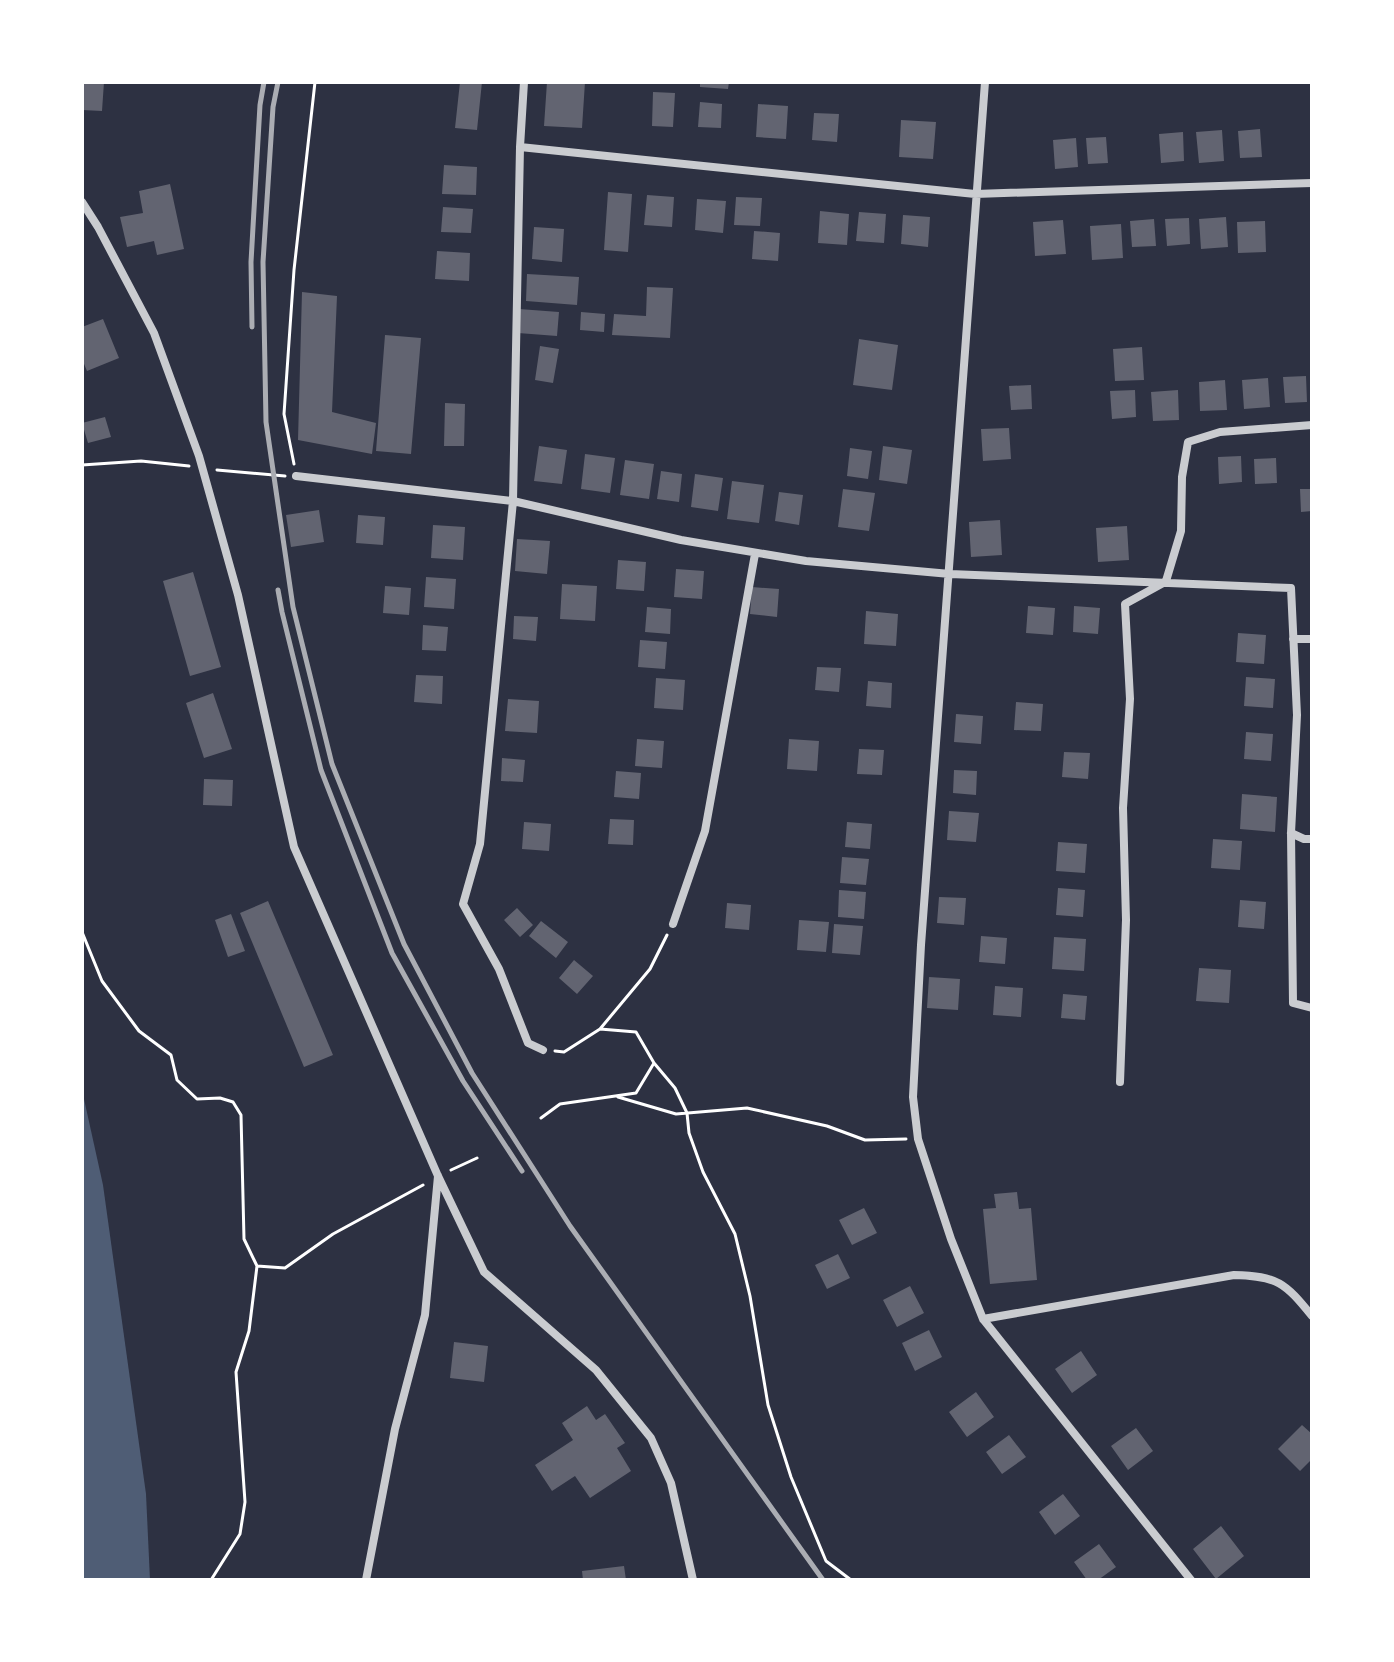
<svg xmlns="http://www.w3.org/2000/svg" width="1394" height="1662" font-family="Montserrat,sans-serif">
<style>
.water{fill:#4f5d75}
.building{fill:#626471}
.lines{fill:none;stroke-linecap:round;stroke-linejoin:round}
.path{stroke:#fff;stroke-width:3}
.minor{stroke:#caccd0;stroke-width:8}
.rail{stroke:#abadb3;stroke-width:5}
</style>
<rect width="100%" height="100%" fill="#2d3142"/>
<path class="water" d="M82,1090L103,1185L146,1494L150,1580H82Z"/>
<path class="building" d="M82,82H104L102,111L82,110Z
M460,82H482L477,130L455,128Z
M547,82H585L582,128L544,126Z
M700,82H729L728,89L700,87Z
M653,92L675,93L673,127L652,126Z
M700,102L722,104L721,128L698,127Z
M758,104L788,106L786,139L756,137Z
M814,113L839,114L837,142L812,140Z
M901,120L936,122L933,159L899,157Z
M1260,129L1262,157L1240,158L1238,131Z
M1222,130L1224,161L1199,163L1196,132Z
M1183,132L1184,161L1161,163L1159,134Z
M1106,137L1108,163L1088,164L1086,138Z
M1076,138L1078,167L1055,169L1053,140Z
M444,165L477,167L476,195L442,194Z
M170,184L184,249L157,255L154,241L127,247L120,217L143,213L139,191Z
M608,192L632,194L628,252L604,250Z
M647,195L674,197L672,227L644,225Z
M736,197L762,198L760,226L734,225Z
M697,199L726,201L723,233L695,230Z
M443,207L473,209L471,233L441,232Z
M820,211L849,214L847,245L818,243Z
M859,212L886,214L884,243L856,241Z
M903,215L930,217L928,247L901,244Z
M1226,217L1228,247L1201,249L1199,219Z
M1189,218L1190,244L1167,246L1165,219Z
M1154,219L1156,246L1132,247L1130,221Z
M1063,220L1066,254L1035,256L1033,222Z
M1265,221L1266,252L1238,253L1237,222Z
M1121,224L1123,258L1092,260L1090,226Z
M534,227L564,229L562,262L532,259Z
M754,231L780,233L778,261L752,259Z
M437,251L470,253L469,281L435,279Z
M527,274L579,277L577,305L526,301Z
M647,287L673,288L670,338L612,335L614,314L646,316Z
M302,292L337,296L332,412L376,423L372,454L298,440Z
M519,309L559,312L557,336L518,333Z
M581,312L605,314L604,332L580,330Z
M103,319L119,358L87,371L82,359V327Z
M385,335L421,338L411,454L376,451Z
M859,339L898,345L892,390L853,385Z
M540,346L559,349L553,383L535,380Z
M1142,347L1144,380L1115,381L1113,349Z
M1306,376L1307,402L1285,403L1283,377Z
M1268,378L1270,407L1244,409L1242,380Z
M1225,380L1227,410L1200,411L1199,382Z
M1031,385L1032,409L1011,410L1009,386Z
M1135,390L1136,417L1112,419L1110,391Z
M1178,390L1179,420L1153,421L1151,392Z
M445,403L465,404L464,446H444Z
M105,417L111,437L88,443L82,423Z
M1009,428L1011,459L983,461L981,429Z
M539,446L567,450L562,484L534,481Z
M883,446L912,450L907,484L879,480Z
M850,448L872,451L868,479L847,476Z
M585,454L615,458L610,493L581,489Z
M1241,456L1242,482L1219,484L1218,457Z
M1276,458L1277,483L1255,484L1254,459Z
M625,460L654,464L649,499L620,495Z
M661,471L682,474L679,502L657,499Z
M695,474L723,478L718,511L691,507Z
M732,481L764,485L759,523L727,519Z
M843,489L875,493L869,531L838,527Z
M1300,489H1312V511L1301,512Z
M779,492L803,495L799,525L775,521Z
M319,510L324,542L291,547L286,515Z
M358,515L385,517L383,545L356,543Z
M1000,520L1002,555L971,557L969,522Z
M433,525L465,527L463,560L431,558Z
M1127,526L1129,560L1098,562L1096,528Z
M517,539L550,541L547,574L515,571Z
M618,560L646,562L644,591L616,589Z
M676,569L704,571L702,599L674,597Z
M193,572L221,667L190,676L163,581Z
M426,577L456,579L454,609L424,607Z
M562,584L597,586L595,621L560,619Z
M385,586L411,588L409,615L383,613Z
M752,587L779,589L777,617L750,614Z
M1028,606L1055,608L1053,635L1026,633Z
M1074,606L1100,608L1098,634L1073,632Z
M647,607L671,609L670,634L645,632Z
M866,611L898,614L896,646L864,644Z
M514,616L538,617L536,641L513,639Z
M423,625L448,627L446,651L422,650Z
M1238,633L1266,635L1264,664L1236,662Z
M640,640L667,642L665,669L638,667Z
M817,667L841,668L839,692L815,690Z
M416,675L443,676L442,704L414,702Z
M1246,677L1275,679L1273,708L1244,706Z
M656,678L685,680L683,710L654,708Z
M868,681L892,683L891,708L866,706Z
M213,693L232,749L204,758L186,703Z
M508,699L539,701L537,733L505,731Z
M1016,702L1043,704L1041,731L1014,730Z
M956,714L983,716L981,744L954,742Z
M1246,732L1273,734L1271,761L1244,759Z
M637,739L664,741L662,768L635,766Z
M789,739L819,741L817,771L787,769Z
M859,749L884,750L882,775L857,774Z
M1064,752L1090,753L1088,779L1062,777Z
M502,758L525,760L523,782L501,781Z
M954,770L977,771L976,795L953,793Z
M616,771L641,773L639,799L614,797Z
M204,779L233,780L232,806L203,805Z
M1242,794L1277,797L1275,832L1240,829Z
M949,811L979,813L976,842L947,840Z
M610,819L634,820L633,845L608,844Z
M524,822L551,824L549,851L522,849Z
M847,822L872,824L870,849L845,847Z
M1213,839L1242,841L1240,870L1211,868Z
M1058,842L1087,844L1085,873L1056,871Z
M842,857L869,859L866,885L840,883Z
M1058,888L1085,890L1083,917L1056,915Z
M839,890L866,892L864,919L838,917Z
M939,897L966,898L964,925L937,923Z
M1240,900L1266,902L1264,929L1238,927Z
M268,901L333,1055L304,1067L240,913Z
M727,903L751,905L749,930L725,928Z
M517,908L533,925L520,937L504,920Z
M231,914L245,951L228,957L215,920Z
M799,920L829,922L826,952L797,950Z
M541,921L568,942L556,958L529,936Z
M834,924L863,926L860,955L832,953Z
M981,936L1007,938L1005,964L979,962Z
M1054,937L1086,939L1084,971L1052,969Z
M574,960L593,976L577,994L559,978Z
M1199,968L1231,970L1229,1003L1196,1001Z
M929,977L960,979L958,1010L927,1008Z
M995,986L1023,988L1021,1017L993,1015Z
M1063,994L1087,996L1085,1020L1061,1018Z
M1017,1192L1019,1209L1031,1208L1037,1280L990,1284L983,1209L996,1208L994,1194Z
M864,1208L877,1233L852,1245L839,1220Z
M838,1254L850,1278L827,1289L815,1265Z
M910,1286L924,1313L897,1327L883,1300Z
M929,1330L942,1357L915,1371L902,1343Z
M454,1342L488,1346L484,1382L450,1378Z
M1081,1351L1097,1375L1072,1393L1055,1369Z
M976,1392L994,1417L967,1437L949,1412Z
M587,1406L596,1420L605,1414L625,1443L617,1448L631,1471L590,1498L575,1476L552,1491L535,1465L573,1440L562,1423Z
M1302,1425L1312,1434V1459L1300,1471L1278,1449Z
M1136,1428L1153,1451L1128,1470L1111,1446Z
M1009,1435L1026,1457L1002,1474L986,1452Z
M1063,1494L1080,1516L1055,1535L1039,1512Z
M1221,1526L1244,1556L1216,1579L1193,1549Z
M1099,1544L1116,1567L1098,1580H1087L1074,1562Z
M624,1566L626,1580H583L582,1571Z"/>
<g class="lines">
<path class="path" d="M294,464L284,414L294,270L315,82
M82,465L141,461L189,466
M217,470L285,476
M82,932L102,981L139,1031L171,1055L177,1080L197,1099L220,1098L233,1102L241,1115L244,1239L257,1266L285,1268L333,1234L423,1185
M600,1029L650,969L667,935
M654,1063L675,1088L687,1113L689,1133L703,1172L735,1234L750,1296L768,1405L791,1477L826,1561L851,1580
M618,1097L676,1114L747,1108L827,1126L865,1140L906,1139
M541,1118L560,1104L636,1093L654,1063L636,1032L600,1029L564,1052L555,1051
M451,1170L477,1158
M211,1580L240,1534L245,1502L236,1372L249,1331L257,1266"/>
<path class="minor" d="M524,82L520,147L513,501L480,844L463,904L499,969L528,1043L543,1050
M985,82L921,945L913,1097L918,1139L951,1239L983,1319L1191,1580
M520,147L975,194L1312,183
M82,202L98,227L154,333L199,456L238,595L294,847L438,1176L484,1272L596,1370L651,1438L671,1483L693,1580
M296,476L513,501L681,540L806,561L950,574L1291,588L1297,715L1291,833L1293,1003L1312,1008
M1166,581L1181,531L1182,477L1188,442L1220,432L1312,425
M1293,639H1312
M1291,833L1304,839H1312
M673,924L705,831L755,554
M1120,1082L1126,920L1123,808L1130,699L1125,604L1165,582
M983,1319L1234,1275C1278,1276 1285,1283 1312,1316
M366,1580L395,1429L425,1315L438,1176"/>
<path class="rail" d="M278,82L273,107L263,262L266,422L293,607L332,764L404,944L472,1073L570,1226L823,1580
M252,327L251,262L260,105L264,82
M278,590L282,612L321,770L392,953L463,1081L522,1171"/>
</g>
<rect width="1394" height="1662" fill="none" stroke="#ffffff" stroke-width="168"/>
</svg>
